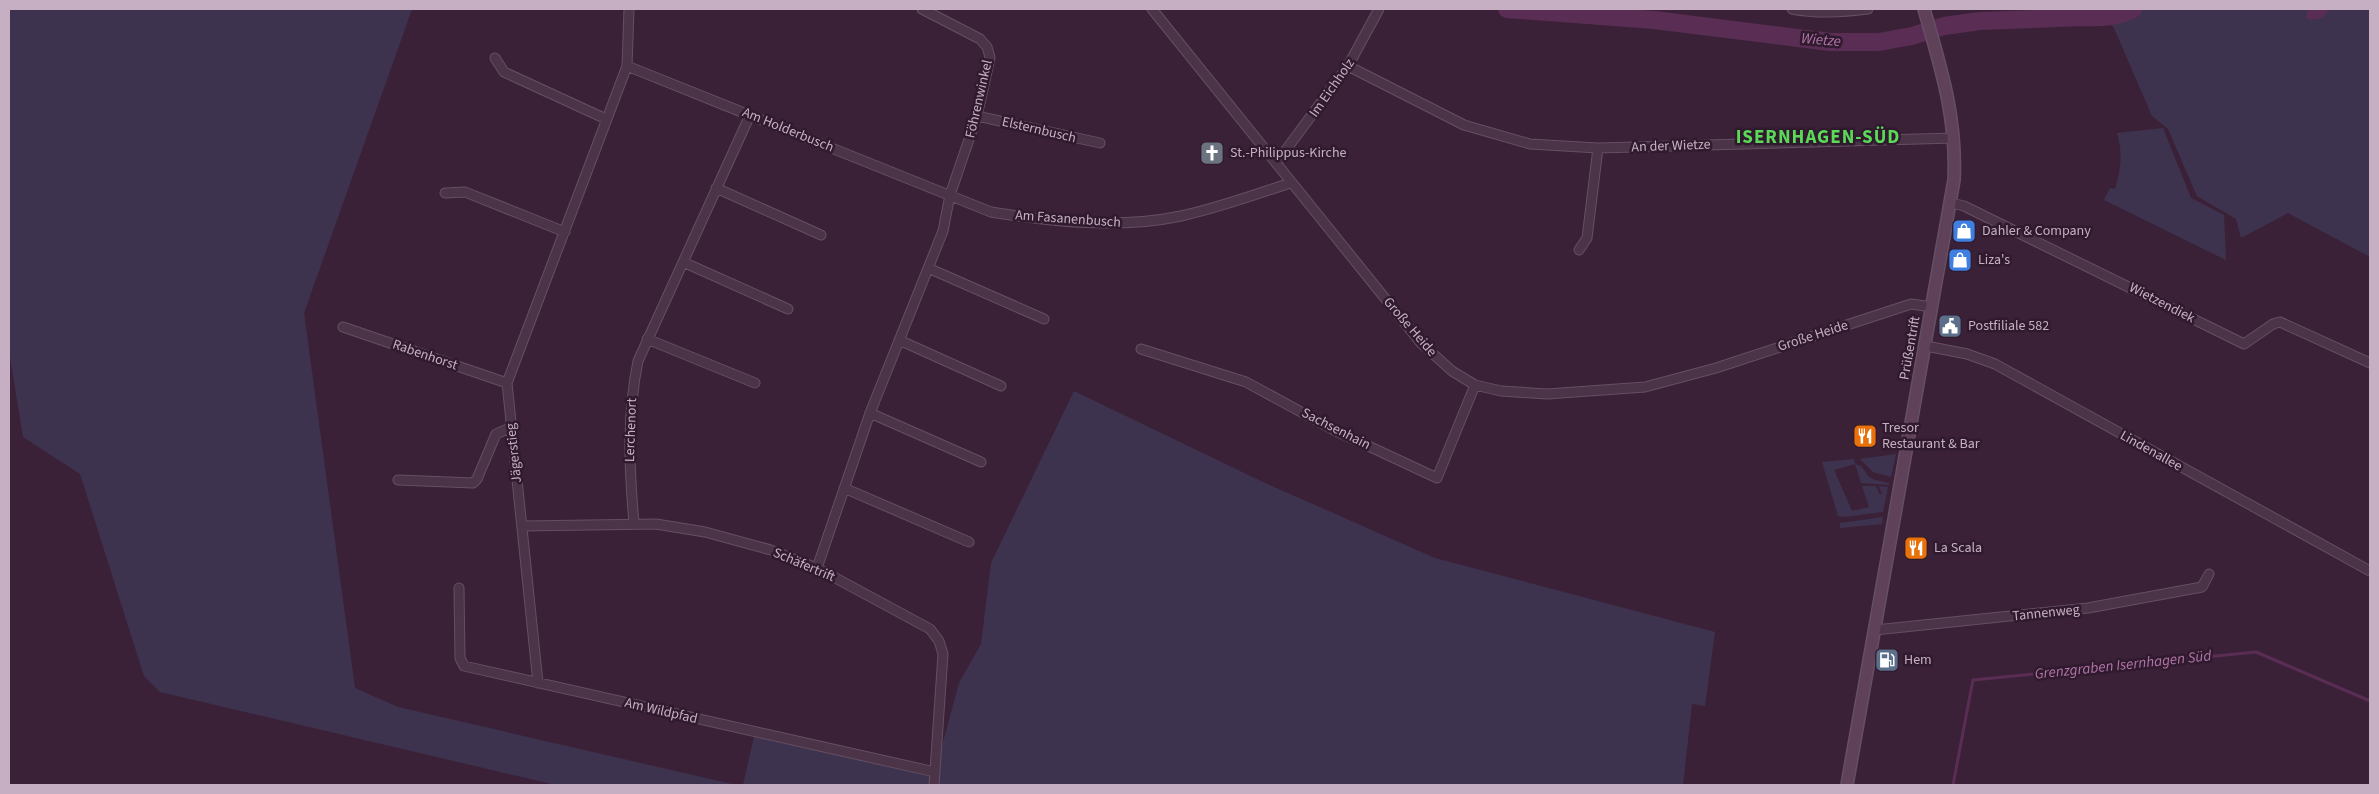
<svg xmlns="http://www.w3.org/2000/svg" width="2379" height="794" font-family="'Source Sans 3',sans-serif">
<style>
.green{fill:#3e334f}
.water{fill:#5a2d54}
.lines{fill:none;stroke-linecap:round;stroke-linejoin:round}
.stream{stroke:#5a2d54;stroke-width:3}
.river{stroke:#5a2d54;stroke-width:18}
.street-casing{stroke:#664f63;stroke-width:11}
.secondary-casing{stroke:#664f63;stroke-width:14}
.street{stroke:#4b3448;stroke-width:9}
.secondary{stroke:#5f4259;stroke-width:11}
.labels{text-anchor:middle;dominant-baseline:central;stroke-width:5;stroke-linejoin:round;paint-order:stroke}
.street-label{font-size:14px;fill:#c7afc3;stroke:#301a2d}
.poi-label{font-size:14px;fill:#c7afc3;stroke:#301a2d;text-anchor:start}
.water-label{font-size:15px;font-style:italic;fill:#b175aa;stroke:#301a2d}
.district-label{font-size:19px;font-weight:bold;letter-spacing:1px;fill:#5bd959;stroke:#301a2d}
</style>
<rect width="100%" height="100%" fill="#3b2138"/>
<path class="green" d="M9,9H412L304,313L355,688L398,707L736,785H556L160,692L144,676L80,474L23,437L9,351Z
M2126,9H2370V257L2288,213L2241,238L2236,219L2197,196L2168,129L2152,116L2114,28L2102,15L2118,12Z
M2163,128L2191,198L2224,215L2226,260L2104,200L2110,188L2115,189C2121,170 2123,153 2117,133Z
M1074,391L1265,483L1435,558L1715,632L1705,706L1692,704L1683,785H743L755,732L935,772L959,683L981,644L991,563Z
M1896,454L1891,477L1873,472L1860,459Z
M1854,459L1855,464L1861,466L1869,477L1875,480L1889,483V485L1861,483L1855,464L1834,470L1852,511L1869,507L1862,486H1876L1879,494H1882L1879,486L1888,487L1883,512L1843,517L1838,516L1822,462Z
M1883,517L1882,524L1840,528V523Z"/>
<path class="water" d="M2308,9H2329C2325,18 2316,22 2306,18Z"/>
<g class="lines">
<path class="stream" d="M1953,785L1973,680L2256,652L2370,701"/>
<path class="river" d="M1507,9L1654,20L1830,42H1879L1912,36L1944,26L1980,21L2084,17C2102,18 2116,17 2133,9"/>
<g class="street-casing">
<path id="street" d="M1152,9L1421,343L1452,371L1475,385L1501,391L1547,394L1645,387L1716,368L1911,304L1932,307
M1792,9C1818,14 1842,12 1868,9
M495,58L504,72L606,119
M627,66L991,212C1053,222 1119,229 1181,216C1218,208 1254,195 1290,183
M1348,66L1464,125L1530,144L1598,148L1954,138
M977,116L1100,143
M1277,162L1348,66L1379,9
M716,188L821,235
M445,193L465,192L565,232
M1951,203L1964,206L2244,344L2273,324L2280,322L2370,363
M1579,250L1587,238L1598,148
M683,262L788,309
M928,268L1044,319
M343,327L507,383
M647,339L755,383
M899,340L1001,386
M1926,346L1967,354L1995,364L2370,571
M1141,349L1246,382L1334,430L1437,478L1475,385
M870,413L981,462
M398,480L473,483L477,479L496,434L510,428
M844,488L969,542
M634,523C629,468 627,415 638,361L750,115
M522,526L656,524L705,532L771,550L817,568L930,629L939,641L943,654L934,785
M817,568L870,413L943,231L950,195L977,116L988,67L990,57L987,47L980,39L922,9
M459,588L460,658L464,666L935,772
M1875,630L2088,608L2202,587L2209,574
M538,683L507,383L627,66L629,9"/>
</g>
<g class="secondary-casing">
<path id="secondary" d="M1847,785L1954,180C1957,118 1941,68 1924,9"/>
</g>
<use href="#street" class="street"/>
<use href="#secondary" class="secondary"/>
</g>
<defs>
<g id="church-square" transform="scale(1.25)"><rect x="-9" y="-9" width="18" height="18" rx="4" fill="#6b7280" stroke="#301a2d"/><path d="M-1.2-6h2.4v3.5h3.3v2.4h-3.3V6h-2.4V-.1h-3.3v-2.4h3.3Z" fill="#fff"/></g>
<g id="shop-square" transform="scale(1.25)"><rect x="-9" y="-9" width="18" height="18" rx="4" fill="#3f7fe0" stroke="#301a2d"/><path d="M-5-2.5h2.3a2.7 3.5 0 0 1 5.4 0H5L5.5 6h-11ZM-1.5-2.5h3a1.5 2.3 0 0 0-3 0Z" fill="#fff"/></g>
<g id="civic-square" transform="scale(1.25)"><rect x="-9" y="-9" width="18" height="18" rx="4" fill="#5c6f8a" stroke="#301a2d"/><path d="M-.6-6.5H3V-4.5H.6V-3L4-1V1h2V6H-6V1h2V-1L-.6-3ZM-1.2 2.5V6h2.4V2.5Z" fill="#fff"/></g>
<g id="restaurant-square" transform="scale(1.25)"><rect x="-9" y="-9" width="18" height="18" rx="4" fill="#e8710a" stroke="#301a2d"/><path d="M-5-6h1v4h1v-4h1v4h1v-4h1v5L-1.5 .5V6h-2V.5L-5-1ZM5-6V6H3V1.5H1.5Q1.5-4 5-6Z" fill="#fff"/></g>
<g id="fuel-square" transform="scale(1.25)"><rect x="-9" y="-9" width="18" height="18" rx="4" fill="#5c6f8a" stroke="#301a2d"/><path d="M-5.5-6h7V0h2V4h1.3V-2.5L3-4.5l.8-.8L6-3V5H2.5V1h-1V6h-7ZM-4.2-4.7v3.2H.2V-4.7Z" fill="#fff"/></g>
</defs>
<g fill-rule="evenodd">
<use href="#church-square" x="1212" y="153"/>
<use href="#shop-square" x="1964" y="231"/>
<use href="#shop-square" x="1960" y="260"/>
<use href="#civic-square" x="1950" y="326"/>
<use href="#restaurant-square" x="1865" y="436"/>
<use href="#restaurant-square" x="1916" y="548"/>
<use href="#fuel-square" x="1887" y="660"/>
</g>
<g class="labels">
<g class="street-label">
<text transform="translate(1332 88) rotate(-55)">Im Eichholz</text>
<text transform="translate(979 99) rotate(-77)">Föhrenwinkel</text>
<text transform="translate(788 130) rotate(22)">Am Holderbusch</text>
<text transform="translate(1039 130) rotate(13)">Elsternbusch</text>
<text transform="translate(1671 146) rotate(-2)">An der Wietze</text>
<text transform="translate(1068 219) rotate(4)">Am Fasanenbusch</text>
<text transform="translate(2162 303) rotate(27)">Wietzendiek</text>
<text transform="translate(1410 327) rotate(49)">Große Heide</text>
<text transform="translate(1813 336) rotate(-18)">Große Heide</text>
<text transform="translate(1910 348) rotate(-80)">Prüßentrift</text>
<text transform="translate(425 355) rotate(19)">Rabenhorst</text>
<text transform="translate(1336 429) rotate(27)">Sachsenhain</text>
<text transform="translate(631 430) rotate(-88)">Lerchenort</text>
<text transform="translate(2151 451) rotate(29)">Lindenallee</text>
<text transform="translate(514 453) rotate(-96)">Jägerstieg</text>
<text transform="translate(804 565) rotate(23)">Schäfertrift</text>
<text transform="translate(2046 613) rotate(-6)">Tannenweg</text>
<text transform="translate(661 711) rotate(13)">Am Wildpfad</text>
</g>
<g class="poi-label">
<text x="1230" y="153">St.-Philippus-Kirche</text>
<text x="1982" y="231">Dahler &amp; Company</text>
<text x="1978" y="260">Liza's</text>
<text x="1968" y="326">Postfiliale 582</text>
<text x="1882" y="428">Tresor<tspan x="1882" dy="16">Restaurant &amp; Bar</tspan></text>
<text x="1934" y="548">La Scala</text>
<text x="1904" y="660">Hem</text>
</g>
<g class="water-label">
<text transform="translate(1821 40) rotate(5)">Wietze</text>
<text transform="translate(2123 665) rotate(-6)">Grenzgraben Isernhagen Süd</text>
</g>
<g class="district-label">
<text x="1818" y="137">ISERNHAGEN-SÜD</text>
</g>
</g>
<rect width="2379" height="794" fill="none" stroke="#c7afc3" stroke-width="20"/>
</svg>
